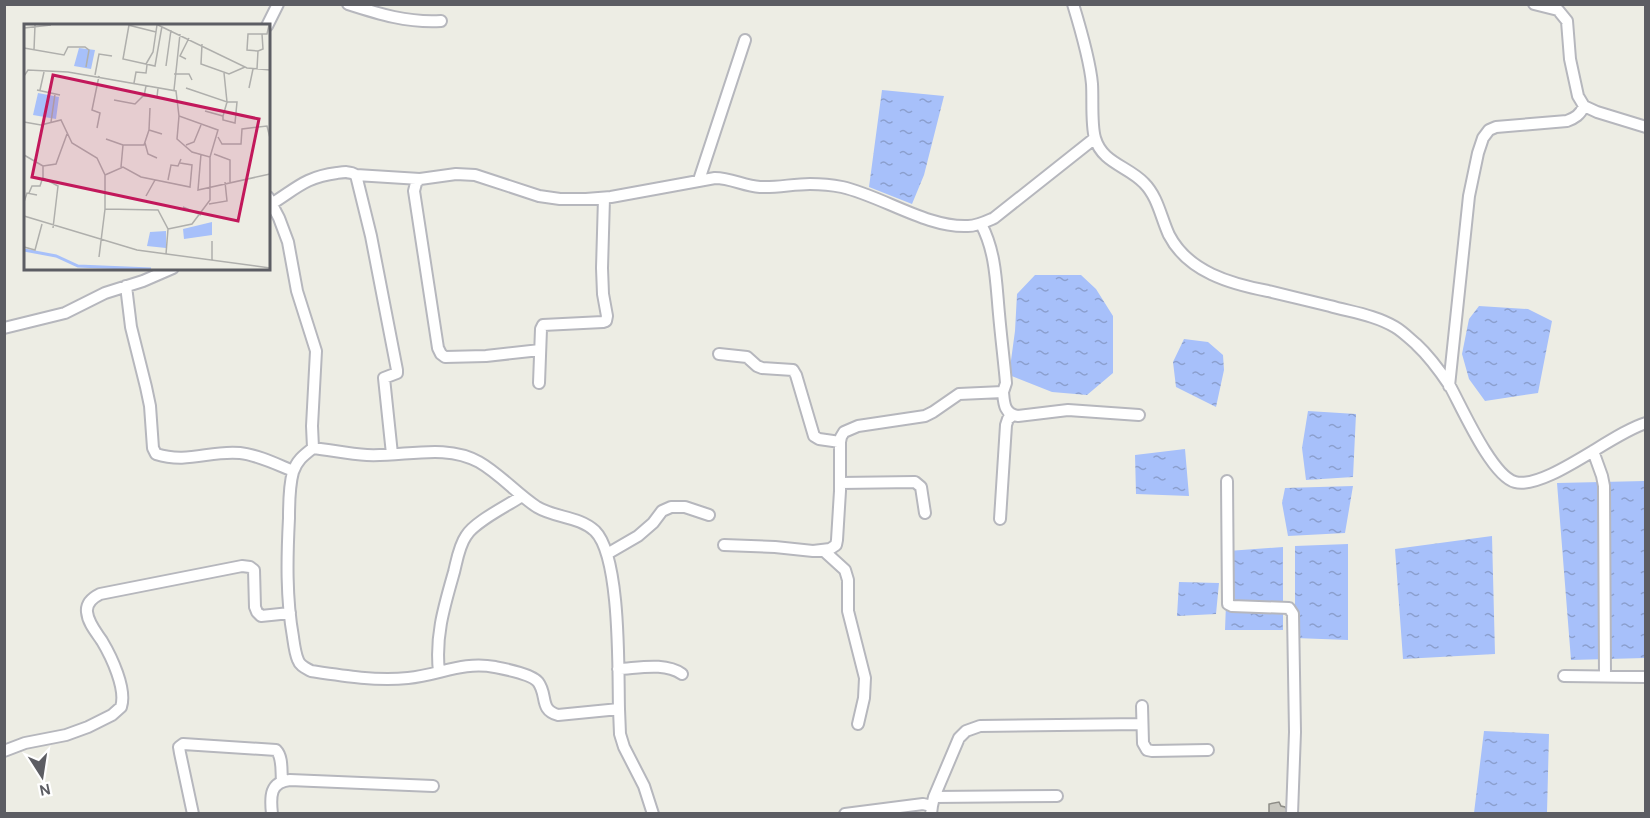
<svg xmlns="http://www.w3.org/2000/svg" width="1650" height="818" font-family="Karla,sans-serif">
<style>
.water{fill:url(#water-ripples)}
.building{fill:#c9c8c0;stroke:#8d8c86;stroke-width:1.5}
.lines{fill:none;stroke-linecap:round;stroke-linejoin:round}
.minor-casing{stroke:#b6b7bd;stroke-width:14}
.minor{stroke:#fff;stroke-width:10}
.inset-river{fill:none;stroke:#a7c0fa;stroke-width:3}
.inset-road{fill:none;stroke:#afafac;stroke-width:1.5}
.view{fill:#c2185b;fill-opacity:0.15;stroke:#c2185b;stroke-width:3}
.inset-edge{fill:none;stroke:#5c5d63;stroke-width:3}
</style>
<defs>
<pattern id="water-ripples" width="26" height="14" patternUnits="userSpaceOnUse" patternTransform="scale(1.5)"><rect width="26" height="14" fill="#a7c0fa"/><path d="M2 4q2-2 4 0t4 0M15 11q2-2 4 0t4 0" fill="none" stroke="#8b9fce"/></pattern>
</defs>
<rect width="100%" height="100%" fill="#edede4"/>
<path class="water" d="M882,90L944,96L924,175L912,204L869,187Z
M1035,275H1081L1096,289L1113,316V373L1087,395L1052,392L1009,375L1015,331L1017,294Z
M1479,306L1528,309L1552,321L1538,393L1485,401L1469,379L1462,354L1469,319Z
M1184,339L1208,342L1223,355L1224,370L1216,407L1176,387L1173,362Z
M1308,411L1356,414L1353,477L1306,480L1302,448Z
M1185,449L1189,496L1136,494L1135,455Z
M1645,481V658L1571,660L1557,483Z
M1353,486L1345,533L1288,536L1282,503L1285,488Z
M1492,536L1495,654L1403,659L1395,549Z
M1348,544V640L1295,638V546Z
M1283,547V630H1225L1228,551Z
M1179,582L1219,583L1216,614L1177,616Z
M1484,731L1549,734L1547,813H1474Z"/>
<path class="building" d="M1279,802L1281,806L1285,807L1287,810L1286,813H1269V804Z"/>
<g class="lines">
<g class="minor-casing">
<path id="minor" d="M348,4C379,14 408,23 441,21
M1073,4C1080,27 1090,61 1092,84C1093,99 1091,125 1095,138C1102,163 1128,166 1144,183C1158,197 1161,218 1169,235C1188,272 1231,284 1268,291C1289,296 1309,301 1330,306C1351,312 1375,315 1395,327C1402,331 1409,338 1416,344C1429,356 1440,371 1450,386C1462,408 1492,476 1515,482C1546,490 1612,433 1646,423
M1534,4L1558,10L1567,21L1570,59L1578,96L1584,106L1597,112L1646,127
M267,26L278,4
M356,175L420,179
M699,180L745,40
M268,197L279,218L288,242L297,291L316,351L312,426L313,448C331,450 349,454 367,455C404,457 445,443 479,462C500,474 517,494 537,507C555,518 579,516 595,531C621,557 618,671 619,709
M268,206C295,190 304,177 337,173C344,172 350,171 356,175L371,236L397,370V373L384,378L392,454
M126,286L131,327L146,387L150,406L153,448L156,454C188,464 210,450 240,453C258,455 276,464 293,471
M4,328L65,313L105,293L143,281L173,268
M540,350L486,356L445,357L441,354L438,348L414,191L416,183L420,179L456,174L475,175L539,196L560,199H586L611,197L715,178C731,178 744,186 760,187C777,188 793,184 810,184C820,184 832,185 842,187C882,196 927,228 968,226C977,226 985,222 994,218L1095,138
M719,354L747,357L757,366L762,368L793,370L796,375L814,436L819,439L840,442
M539,383L541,329L543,325L603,322L606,321L607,316L603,294L602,268L604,198
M1449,386L1469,196L1478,153L1483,138L1489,130L1496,127L1567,121C1575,118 1580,115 1584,106
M1003,392C1004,403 1004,414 1018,416L1068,410L1139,415
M313,448C304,455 297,460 293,472C289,486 289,503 289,518C287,557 286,598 293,637C294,644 295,653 298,660C300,666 306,668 311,671C344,676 375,681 408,678C440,675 462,661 495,667C505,669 532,674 538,682C548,695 539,710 558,715L619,709L620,734L624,747L644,786L653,814
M1593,451L1602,476L1604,486L1605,676
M1227,481L1228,604L1232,606L1289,608L1293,614L1295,732L1292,814
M840,483L915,482L921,487L925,513
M1000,519L1006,425L1008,419L1012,416
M724,545L775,547L813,551L830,549L836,545L837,540L840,491V442L841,437L844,432L858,426L925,416L933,412L959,394L1003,392L1006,383C1004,360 1001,337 999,314C996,283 996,252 981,224
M823,550L845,570L848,580V611L865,678L864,698L858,724
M607,554L638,536L653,523L662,511L671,507H685L709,515
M618,669C639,668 665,662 682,674
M439,672C435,636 444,607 454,572C457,560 459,546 466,536C474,522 507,506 522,496
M1564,676L1646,677
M1142,706L1143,743L1147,750L1152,751L1208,750
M4,751L25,743L66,735L88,727L112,715L121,707C127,689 111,656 102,641C96,632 88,623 87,612C86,603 92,598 100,594L242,566L250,567L254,570L255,607L257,612L261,616L290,613
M934,797L1057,796
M932,806L934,797L959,738L966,731L980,726L1142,724
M193,814L180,753L179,747L183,744L276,750C283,757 281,771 282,781
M272,814C270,796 270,782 290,780L433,786
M845,814L923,804L932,806L931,814"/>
</g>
<use href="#minor" class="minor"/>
</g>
<g transform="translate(24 24)">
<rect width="246" height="246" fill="#edede4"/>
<path d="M55,24L71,26L67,45L50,42ZM14,69L35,73L32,95L9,91ZM188,198V211L160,215L159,205ZM142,207V224L123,222L126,208Z" fill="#a7c0fa"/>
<path class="inset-river" d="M0,226L32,232L54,242L127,245"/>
<path class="inset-road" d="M104,1L132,8M105,1L99,35L131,42L138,2M134,1L223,44L246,46M0,4L27,1M178,20L177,40L205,50L221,43M0,24L40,31L44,23H61L65,26L62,43M10,26L11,1M234,27L223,26L224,10H238M162,35L156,32L165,14M122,40L129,28L133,1M142,42L147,6M233,45L234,27L239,25L238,10H243L245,1M150,50H165L168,56M71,51L75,30L88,32M0,52L4,46L44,48L152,67L155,92L194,106L186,133M110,59L112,48L122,49L123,41M122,62L120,72L133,73L134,64M162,64L203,78L200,49M225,64L229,45M13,66L36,71M16,66L20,48M150,66L156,10M90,76L111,80L119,72M181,87L199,92L203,78H213L211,99L199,96V92M0,98L17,101L37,96L48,119L73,134L81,151V185L75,233M27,98L31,70M73,104L76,89L68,86L75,52M125,106L126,84M194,113L198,120H217L218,105L243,102L246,114M82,115L99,121M121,119L124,130L133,134M162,121L170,118L177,101M177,130L174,166L246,150M190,130L206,136V158M0,131L19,142V154L34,162L29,204M19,142L32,140L43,110M97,143L99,121H120L125,106L138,110M81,151L99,143L117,153L166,163L168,141L156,139M144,156L147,141L154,142L157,135M5,169L8,162H16L19,153M122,172L131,156M0,178L3,169L13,171M185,180L203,177L201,158M159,183L177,191M81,185L134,186L144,205L142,230M0,192L113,226L246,244M144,205L168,200L186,176V133L168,128L153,115L155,92M188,217V236M0,223L11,226L18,200"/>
<path class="view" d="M29,51L235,95L214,197L8,153Z"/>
<rect width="246" height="246" class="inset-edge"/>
</g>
<rect width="1650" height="818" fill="none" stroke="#5c5d63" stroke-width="12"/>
<g transform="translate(42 776) rotate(168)" stroke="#ffffff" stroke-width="4.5" paint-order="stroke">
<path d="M0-4.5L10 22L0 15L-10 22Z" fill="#5c5d63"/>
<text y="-9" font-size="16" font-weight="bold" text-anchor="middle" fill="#5c5d63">N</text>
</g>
</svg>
